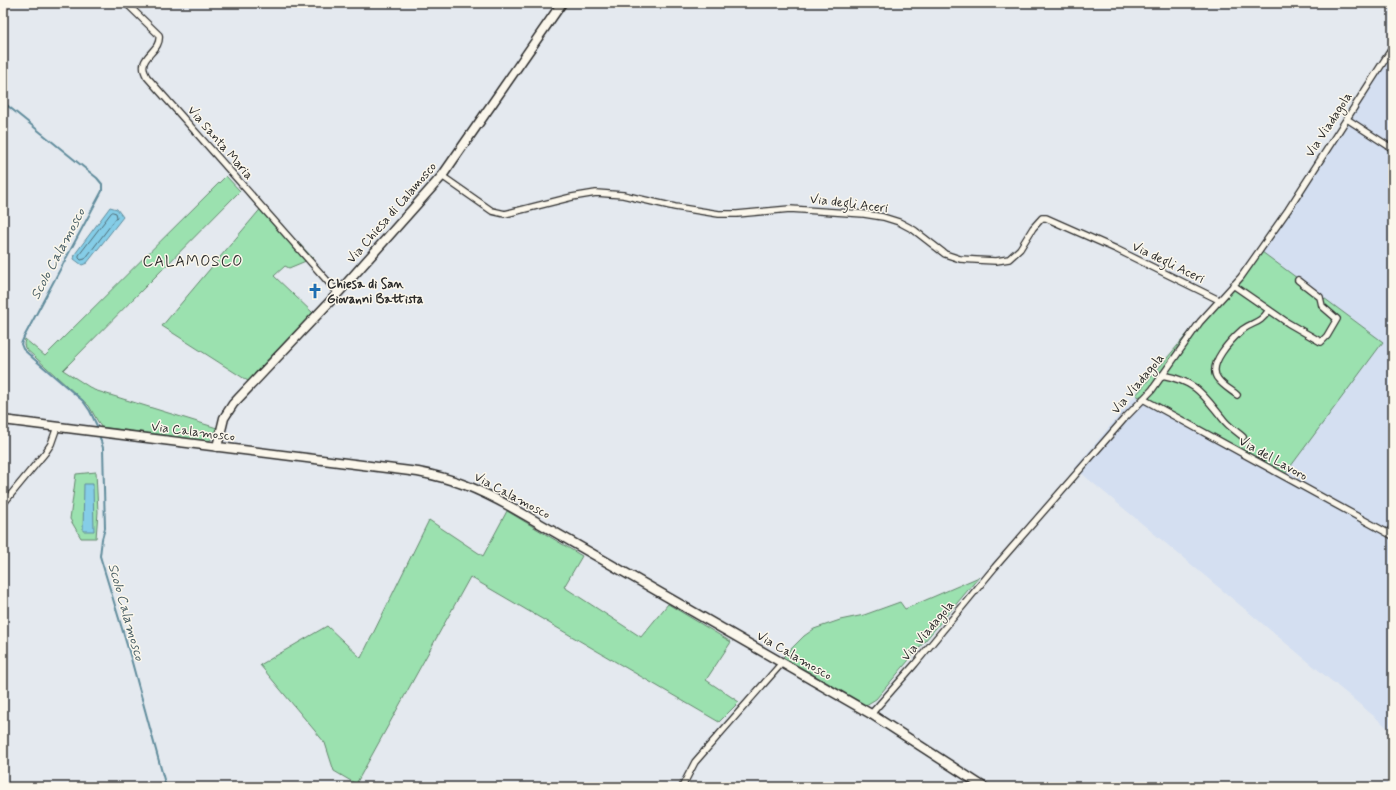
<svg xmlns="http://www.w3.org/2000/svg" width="1396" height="790" font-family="Mynerve,sans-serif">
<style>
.built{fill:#d4dff1}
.green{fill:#9be1af;stroke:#63866d}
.water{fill:#85cde7;stroke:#618c9c}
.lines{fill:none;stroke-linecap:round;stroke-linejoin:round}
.shore{stroke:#4f6c76;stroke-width:1}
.stream{stroke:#618c9c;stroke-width:2}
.street-casing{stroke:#2b2b2b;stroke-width:8}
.secondary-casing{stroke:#2b2b2b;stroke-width:11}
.street{stroke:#fbf7ec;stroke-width:5.5}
.secondary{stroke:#fbf7ec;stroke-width:8}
.labels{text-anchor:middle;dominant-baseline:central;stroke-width:3;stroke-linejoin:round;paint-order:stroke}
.street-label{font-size:13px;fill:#2b2b2b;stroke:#fbf7ec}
.poi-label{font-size:13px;font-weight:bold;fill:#2b2b2b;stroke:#fbf7ec;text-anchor:start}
.water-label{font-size:14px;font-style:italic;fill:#465c63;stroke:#fbf7ec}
.quarter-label{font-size:15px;letter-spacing:1px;fill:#2b2b2b;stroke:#fbf7ec}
</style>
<rect width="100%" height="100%" fill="#e4e9ef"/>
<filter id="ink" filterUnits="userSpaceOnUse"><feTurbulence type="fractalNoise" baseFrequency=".025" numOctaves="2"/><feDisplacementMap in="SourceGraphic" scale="8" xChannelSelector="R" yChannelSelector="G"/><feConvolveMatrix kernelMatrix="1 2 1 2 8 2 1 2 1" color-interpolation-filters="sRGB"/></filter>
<g filter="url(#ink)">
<path class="built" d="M1393,43V732L1075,468L1136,395L1281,478L1258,249Z"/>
<path class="green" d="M226,176L240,191L63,370L94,390L217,428L215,436L209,441L101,427L89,406L25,348L24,344L25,339L45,356Z
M263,206L313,258L289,268L285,266L274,276L313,313L248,381L162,326Z
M1258,249L1383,342L1282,478L1136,395L1219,296L1239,276Z
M96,472L98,512L96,538H81L70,519L76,474Z
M507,511L582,556L564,587L641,637L668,604L731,642L706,680L739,702L719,722L470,577L356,784L334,771L325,743L260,665L327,626L361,658L429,520L483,556Z
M979,577L876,699L866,705L783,657L804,636L814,629L840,620L864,615L900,602L905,609Z"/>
<path class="water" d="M110,207L117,209L123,217L87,263L82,265L74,259L75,254Z
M84,484H93L94,531H83Z"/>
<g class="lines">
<path class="shore" d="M113,212L116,213L117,217L85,259L81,260L79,258V255L111,213Z"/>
<path class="stream" d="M3,102L97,178L102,184V191L24,337L21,344L23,349L34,359L83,401L90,411L98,428
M100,438L103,448L105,528L102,539L100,556L130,655L166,787"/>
<g class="street-casing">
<path id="street" d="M126,3L159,35C162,53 134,56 147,77L338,293
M1347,119L1393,149
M442,176L492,211L505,214L572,197L596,193L623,195L675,207L719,214H737L790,209L864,214L883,217L899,222L914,230L945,254L960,259L976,260L996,261L1009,259L1020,249L1033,228L1042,218H1046L1116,249L1219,300
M1233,285L1288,323L1321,342L1327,336L1337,319L1322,306L1320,297L1298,280
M1162,375C1197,382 1202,393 1223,419C1228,426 1236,431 1243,437
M1237,395C1231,390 1223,386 1218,379C1206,365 1232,339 1242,330C1254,321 1259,325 1269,310
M1143,399L1393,536
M3,504L45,453L51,444L57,427
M1388,533L1393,527
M871,714L915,664L995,567L1124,419L1152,390L1200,322L1241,277L1288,210L1393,47
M682,787L695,762L782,663"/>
</g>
<g class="secondary-casing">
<path id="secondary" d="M3,420L418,472C455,479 478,489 511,507L871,714L984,787
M217,447L224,418L233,404L338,293L442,176L562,3"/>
</g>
<use href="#street" class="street"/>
<use href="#secondary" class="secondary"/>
</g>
</g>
<defs>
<g id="church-bare" transform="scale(1.2)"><path d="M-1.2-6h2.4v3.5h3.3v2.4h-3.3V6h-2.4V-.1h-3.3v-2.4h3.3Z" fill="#1f6fb2" stroke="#fbf7ec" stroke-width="2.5" paint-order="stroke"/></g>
</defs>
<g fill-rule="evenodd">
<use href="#church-bare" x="315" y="291"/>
</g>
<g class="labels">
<g class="street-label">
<text transform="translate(1329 125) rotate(-57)">Via Viadagola</text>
<text transform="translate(220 143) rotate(49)">Via Santa Maria</text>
<text transform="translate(849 204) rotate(7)">Via degli Aceri</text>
<text transform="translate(392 213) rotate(-49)">Via Chiesa di Calamosco</text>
<text transform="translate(1168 263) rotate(26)">Via degli Aceri</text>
<text transform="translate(1138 384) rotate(-50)">Via Viadagola</text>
<text transform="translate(193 432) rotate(7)">Via Calamosco</text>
<text transform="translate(1273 459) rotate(29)">Via del Lavoro</text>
<text transform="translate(512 496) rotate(28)">Via Calamosco</text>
<text transform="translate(928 631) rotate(-50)">Via Viadagola</text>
<text transform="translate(794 656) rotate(30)">Via Calamosco</text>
</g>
<g class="poi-label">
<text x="327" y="284">Chiesa di San<tspan x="327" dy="15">Giovanni Battista</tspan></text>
</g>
<g class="water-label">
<text transform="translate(58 254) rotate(-62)">Scolo Calamosco</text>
<text transform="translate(126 612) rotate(74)">Scolo Calamosco</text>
</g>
<g class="quarter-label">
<text x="193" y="262">CALAMOSCO</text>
</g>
</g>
<rect width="1396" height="790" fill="none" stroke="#fbf7ec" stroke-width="16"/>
<rect x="8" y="8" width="1380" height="774" fill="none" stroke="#2b2b2b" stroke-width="1.5" filter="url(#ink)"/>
</svg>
